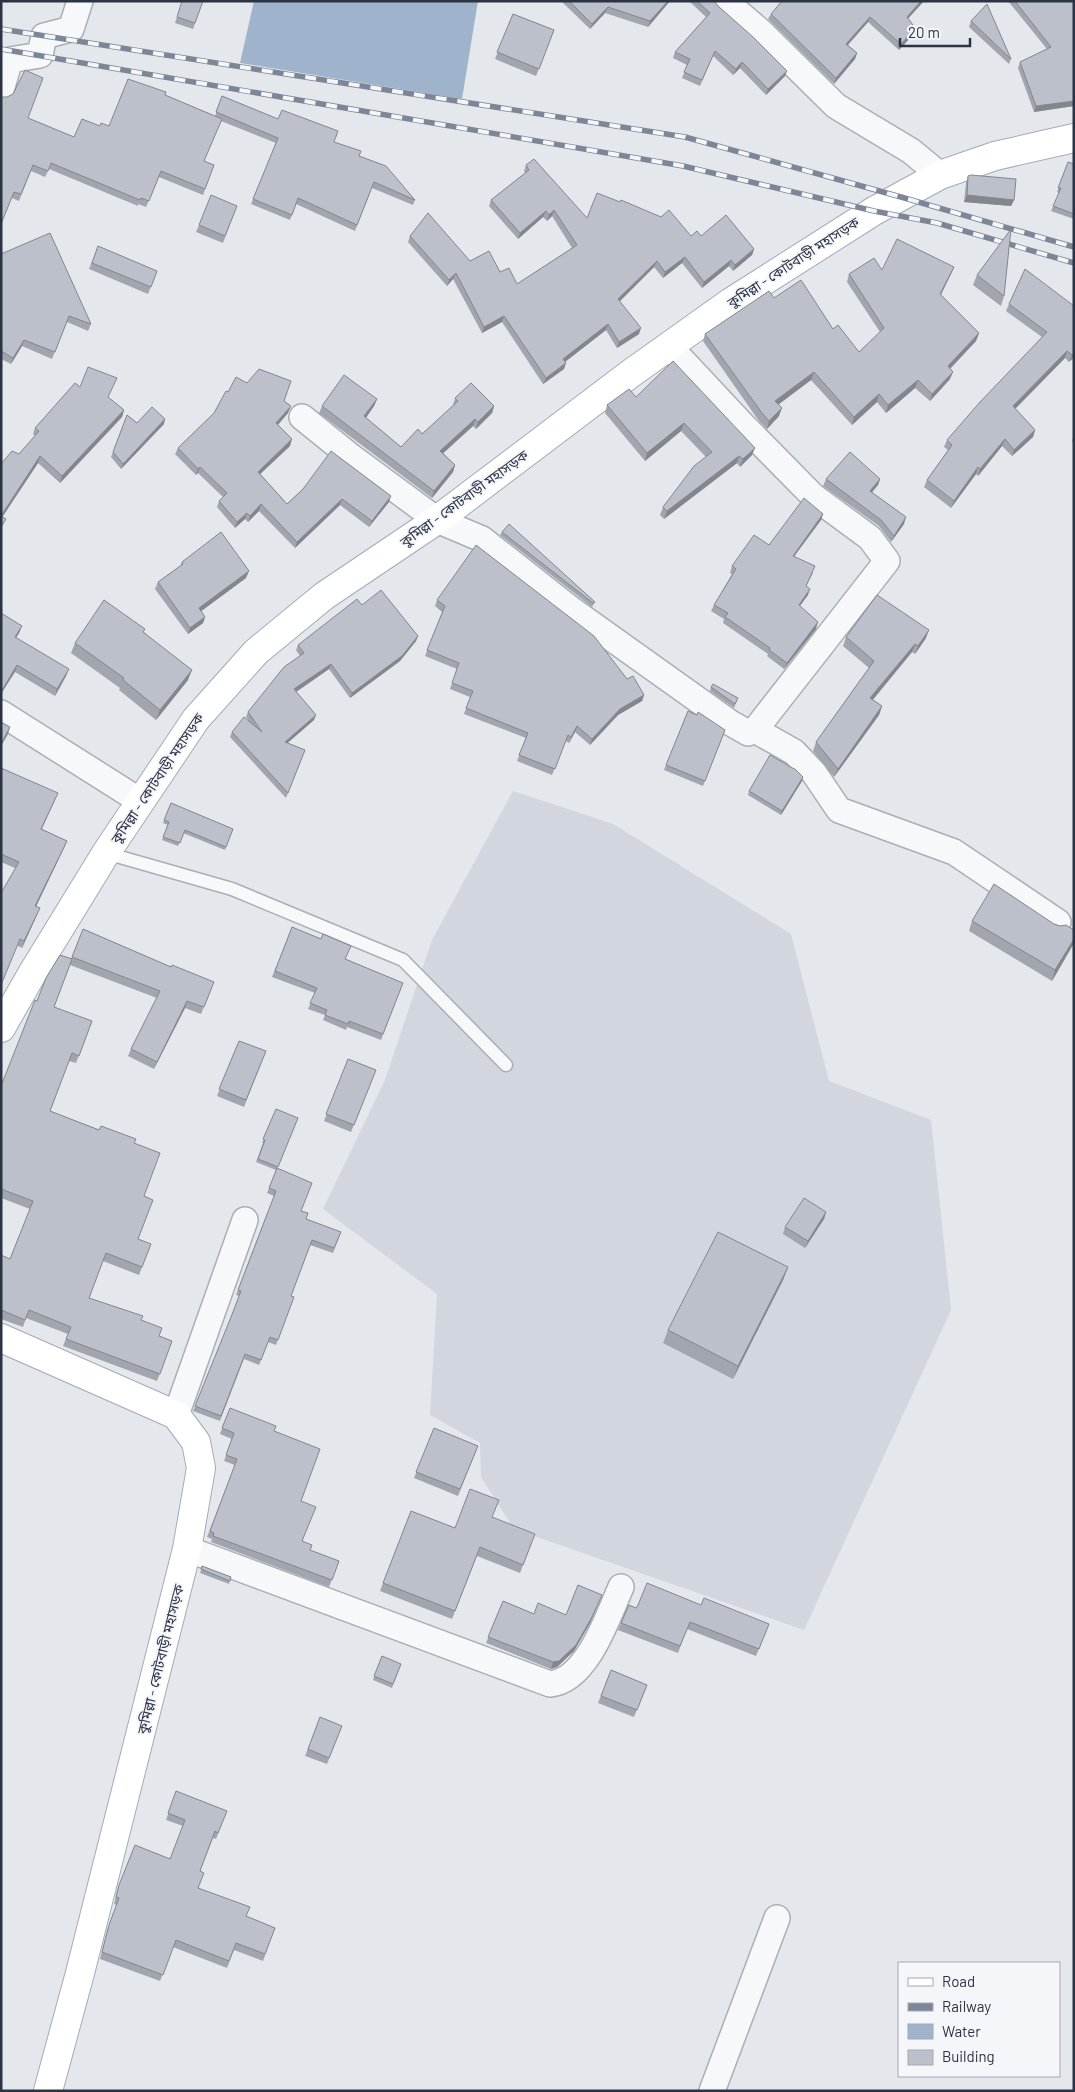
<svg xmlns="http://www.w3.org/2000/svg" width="1075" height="2092" font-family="Barlow,'Noto Sans Bengali',sans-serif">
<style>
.built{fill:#d2d6de}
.water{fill:#9fb4cc}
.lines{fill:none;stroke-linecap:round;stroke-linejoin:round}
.service-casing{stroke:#a9aeb7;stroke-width:15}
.minor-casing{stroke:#a9aeb7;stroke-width:28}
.primary-casing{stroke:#a3abb8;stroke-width:30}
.service{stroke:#f7f8fa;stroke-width:12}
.minor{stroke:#f7f8fa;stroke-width:25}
.primary{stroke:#fff;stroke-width:28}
.rail-casing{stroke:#7d8696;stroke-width:5.5}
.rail{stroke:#f4f6f9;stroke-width:4;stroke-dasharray:11;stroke-linecap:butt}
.wall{fill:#a1a5ae}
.shaded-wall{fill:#83868d}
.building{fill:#bbc0ca;stroke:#83868d}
.labels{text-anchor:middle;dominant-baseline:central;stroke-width:4;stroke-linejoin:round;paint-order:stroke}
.street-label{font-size:14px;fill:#2b3445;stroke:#f4f6f9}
</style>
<rect width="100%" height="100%" fill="#e4e7ec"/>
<path class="built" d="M513,791L613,824L791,934L829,1081L931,1120L951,1310L804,1630L514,1529L481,1477L480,1443L430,1415L437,1294L323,1209L385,1080L432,940Z"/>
<path class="water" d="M254,1H478L462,99L240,63Z"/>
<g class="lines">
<g class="service-casing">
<path id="service" d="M106,853L232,889L403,960L506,1065"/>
</g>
<g class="minor-casing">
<path id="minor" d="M725,1L761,32L836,106L911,151L940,175
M1,90L10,60L40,55L44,36L71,29L80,1
M302,417L349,455L437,520L482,539L572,610L729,722L748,733L755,730L887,561L870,538L813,496L741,423L669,346
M1,713L140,801
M755,730L794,752L814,773L839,810L954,852L1058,922
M176,1415L245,1220
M187,1549L550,1684C587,1681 608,1616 621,1587
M712,2091L777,1918"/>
</g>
<g class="primary-casing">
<path id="primary" d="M1,1028L33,972L106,853L196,719L256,652L324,596L437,520L630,374L731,302L874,211L940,175L995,156L1074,138
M1,1338L176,1415L196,1442L201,1468L187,1549L80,1973L48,2091"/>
</g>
<use href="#service" class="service"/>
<use href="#minor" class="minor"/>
<use href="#primary" class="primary"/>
<g class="rail-casing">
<path id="rail" d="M1,29L685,137L901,197L1074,247
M1,49L683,166L874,211L937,223L1074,263"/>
</g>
<use href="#rail" class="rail"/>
</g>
<path class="wall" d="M182,1H203L193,29L175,23Z
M561,1H670L648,27L605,13L590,29Z
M689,1H714L718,6L785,76L766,95L740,68L733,75L713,56L700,86L682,78L687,65L673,58L675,52L706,17Z
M924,1L908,18L911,37L899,50L868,22L848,45L857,53L855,59L834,84L768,19L771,14Z
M1008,1H1074V106L1034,112L1018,68L1020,62L1047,49Z
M513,14L554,30L536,76L495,59Z
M971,21L1011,59L1009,64L969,27Z
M165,95L215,116L222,96L334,142L359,156L415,200L413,205L372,188L355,231L296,204L290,220L251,204L276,143L221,121L204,161L214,165L203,195L159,177L146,207L138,204V206L49,169L45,177L31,171L19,201L12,198L28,118L74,137L100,126H109Z
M1068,162L1074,164V219L1051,211L1059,193L1057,192Z
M526,165L587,218L691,236H701L754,249L752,255L733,271L729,266L702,288L682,263L663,278L654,267L620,301L639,334L617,348L606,330L565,362L564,369L543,384L502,322L482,333L453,279L447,286L408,242L410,236L470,261L500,272L517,284L572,248L552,216L547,221L543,217L518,239L489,206L491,200L525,173L524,171Z
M968,176L1014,200L1011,206L964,202L966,183Z
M237,206L223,243L196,232L199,225Z
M98,246L157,271L148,294L89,269Z
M1,254L91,324L88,331L67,322L52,359L22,346L11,364L1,359Z
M954,267L951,274L941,295L979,333L976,341L950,369V379L930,401L915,388L886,413L877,402L852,425L811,380L778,405L779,416L767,429L759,421L703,341L705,334L774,298L833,329L859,352L880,332L847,282L849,274L882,270Z
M977,275L1004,296L1001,306L973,285Z
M1009,304L1074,306V361L1072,359L1069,362L1065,358L1015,409L1035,430L1033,437L1012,456L1002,446L978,476L976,474L951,508L924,487L927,480L948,450L944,447L947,440L1042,337L1006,311Z
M247,383L284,401L288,413L278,425L290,446L260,474L287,504L303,489L389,502L369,527L340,505L295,548L259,511L248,522L245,519L235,528L217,507L219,501L223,497L198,473L196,475L175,454L178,448L214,413L228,392Z
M80,387L109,398L124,410L122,417L60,483L38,463L2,517L6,519L1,529V464L19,454L35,436L33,434L35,428Z
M636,397L752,455L740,467L737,463L664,519L660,515L663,507L706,457L681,431L645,461L605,413L607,405Z
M455,398L494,406L492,413L476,429L473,426L443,453L455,465L453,472L432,498L319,413L322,406L377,399L374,406L366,418L401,447L422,434L453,406V405Z
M127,415L137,423L164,424L121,469L111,457Z
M1074,435V444L1072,441Z
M826,479H880L878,485L872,492L904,524L891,542L879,526L823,486Z
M823,514L821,520L794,556L813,573L806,586L808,595L800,606L816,629L784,669L767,656L768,654L723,623L724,619L711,611L714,605L732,574L730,573L732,566Z
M502,532L595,602L592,607L500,535Z
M182,562L246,578L201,611L205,617L203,623L188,634L155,589L158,582L180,566Z
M437,600L627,679L644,695L642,701L618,715L590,745L575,732L569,743L566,741L552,775L517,761L526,738L464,714L470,697L450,689L457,669L425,656L442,612L435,606Z
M362,605L418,636L416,641L400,661L350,698L329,669L296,692L314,720L287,743L305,750L286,798L230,737L232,732L250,722L246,717L248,712L300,656L296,650L298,645Z
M1,613L22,626L19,633L16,638L66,676L55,696L15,672Z
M144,632L188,680L156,720L119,690L120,688L71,653L75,643Z
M846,637L926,638L915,654L912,652L872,700L882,706L879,715L834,777L813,751L816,742L869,668L843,646Z
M711,687L738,698L734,708L710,691Z
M688,711L725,730L703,786L664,770Z
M1,768L55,800L42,829L67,841L64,848L36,906L37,915L22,948L18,946L15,868L1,862Z
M803,777L802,781L781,815L748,795L749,791Z
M171,803L233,829L225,850L183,833L178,846L162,840L168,825L163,823Z
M972,921L1054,924L1074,930V943L1052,981L969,931Z
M292,927L346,959L403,983L381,1040L347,1027L346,1030L323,1020L325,1015L308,1009L315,993L272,977Z
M83,929L171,967L214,982L201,1014L185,1008L154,1069L128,1056L131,1049L157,998L70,965L54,1007L92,1021L76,1063L69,1061L50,1111L134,1143L144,1196L138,1239L151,1244L139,1275L103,1261L89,1298L141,1320L159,1336L172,1341L157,1381L63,1346L68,1334L26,1318L23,1327L1,1319V1255L10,1259L30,1209L1,1198V1086L37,1001L71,959Z
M239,1041L266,1051L244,1107L217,1096Z
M348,1059L376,1070L351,1132L324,1121Z
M276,1109L298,1118L277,1168L306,1219L341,1232L333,1253L310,1245L291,1296L294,1297L276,1345L268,1342L259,1365L244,1359L220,1421L193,1411L231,1318L239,1296L236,1295L274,1196L267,1193L276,1170L256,1162L263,1143H262Z
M826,1212L824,1219L805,1248L783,1234L785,1227Z
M788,1267L783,1280L733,1379L663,1343L668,1330Z
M230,1408L274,1431L301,1501L303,1541L310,1550L339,1561L329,1587L211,1542L212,1539L207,1537L235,1465L224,1461L232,1439L220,1434Z
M434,1428L478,1446L458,1496L414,1478Z
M411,1511L455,1528L492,1517L532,1542L520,1573L477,1556L452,1619L380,1591Z
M202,1566L231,1577L229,1584L200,1573Z
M503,1601L534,1614L566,1615L599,1601L590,1623L574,1651L557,1667L551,1669L486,1643Z
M701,1605L769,1624L756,1656L687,1629L678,1653L618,1630L621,1623L636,1608Z
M382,1656L401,1664L392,1688L373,1680Z
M611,1670L647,1685L634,1717L598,1703Z
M320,1717L342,1726L327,1764L305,1756Z
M176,1791L227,1811L216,1839L213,1838L200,1871L199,1888L246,1916L275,1928L263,1961L234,1950L227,1968L173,1947L160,1981L100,1959L107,1931L117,1905L114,1904L117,1892L135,1845L170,1859L183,1826L166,1820Z"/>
<path class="shaded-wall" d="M668,1H670L648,27L650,21Z
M921,1H924L905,22L907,17Z
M608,7L605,13L590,29L592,24Z
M870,17L868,22L844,49L846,44Z
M913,31L911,37L899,50L901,44Z
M857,53L855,59L834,84L836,78Z
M742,62L740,68L733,75L736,69Z
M787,71L785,76L766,95L768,89Z
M1074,101V106L1034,112L1036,106Z
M967,195L1014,200L1011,206L964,202Z
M554,210L552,216L547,221L549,215Z
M546,211L543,217L518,239L520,233Z
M754,249L752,255L733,271L735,265Z
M685,257L682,263L663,278L665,272Z
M731,260L729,266L702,288L704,282Z
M657,261L654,267L616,305L618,299Z
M954,267L951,274L937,302L940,294Z
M456,273L453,279L447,286L449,280Z
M504,316L502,322L482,333L484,327Z
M608,324L606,330L561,365L563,359Z
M641,328L639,334L617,348L619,342Z
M979,333L976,341L945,374L948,366Z
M24,340L22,346L11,364L13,358Z
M1067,351L1065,358L1011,413L1013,406Z
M1074,353L1072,359L1069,362L1072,355Z
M566,363L564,369L543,384L546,378Z
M814,372L811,380L772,409L775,401Z
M953,372L950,379L930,401L932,394Z
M918,380L915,388L886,413L888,405Z
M879,394L877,402L852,425L854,417Z
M377,399L374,406L362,423L364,416Z
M291,406L288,413L274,429L276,423Z
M494,406L492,413L476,429L478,422Z
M782,408L779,416L767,429L769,421Z
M124,410L122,417L60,483L62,476Z
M165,419L164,424L121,469L123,464Z
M475,419L473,426L438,458L440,451Z
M684,423L681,431L645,461L647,453Z
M1035,430L1033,437L1012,456L1014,450Z
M292,439L290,446L256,478L258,472Z
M1005,439L1002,446L978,476L980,469Z
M755,448L752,455L740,467L743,459Z
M40,456L38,463L1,519V516Z
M739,456L737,463L664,519L667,511Z
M455,465L453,472L432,498L434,491Z
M200,467L198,473L196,475L198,469Z
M978,467L976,474L951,508L954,501Z
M880,479L878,485L867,498L870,491Z
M391,496L389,502L369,527L372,521Z
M342,499L340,505L295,548L297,542Z
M261,504L259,511L248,522L250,516Z
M247,513L245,519L235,528L237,522Z
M823,514L821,520L790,562L793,556Z
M906,517L904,524L891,542L894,536Z
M249,571L246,578L196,615L199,608Z
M810,589L808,595L796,611L799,605Z
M205,617L203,623L188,634L190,628Z
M818,622L816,629L784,669L787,663Z
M22,626L19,633L12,644L15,637Z
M929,630L926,638L915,654L918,646Z
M418,636L416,641L400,661L350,698L352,693Z
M915,644L912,652L867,707L870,698Z
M331,664L329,669L293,694L294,689Z
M17,665L15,672L1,694V692Z
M69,669L66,676L55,696L57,689Z
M192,670L188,680L156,720L160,710Z
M644,695L642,701L618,715L590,745L592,739L620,709Z
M882,706L879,715L834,777L838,769Z
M316,715L314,720L283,747L285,742Z
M577,726L575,732L569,743L571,737Z
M10,727L8,734L1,746V744Z
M803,777L802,781L781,815L782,811Z
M67,841L64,848L33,913L35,906Z
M40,908L37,915L22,948L24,941Z
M1074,939V943L1052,981L1055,970Z
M187,1001L185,1008L154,1069L157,1062Z
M826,1212L824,1219L805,1248L808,1241Z
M788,1267L783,1280L733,1379L738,1366Z
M602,1595L590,1623L574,1651L557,1667L551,1669L553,1662Z"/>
<path class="building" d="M182,1H203L195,23L177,17Z
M569,1H668L650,21L608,7L592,24Z
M697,1H714L718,6L753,37L787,71L768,89L742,62L736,69L715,51L702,80L684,72L690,59L675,52L710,13Z
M782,1H921L907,17L913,25V31L901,44L870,17L846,44L857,53L836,78L771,14Z
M1015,1H1074V101L1036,106L1020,62L1051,47Z
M987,4L1011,59L971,21Z
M513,14L554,30L539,69L497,52Z
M25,70L43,78L28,118L74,137L82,119L100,126L101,123L109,126L128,79L166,92L165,95L222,119L204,161L214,165L205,189L161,171L149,201L141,198L140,200L51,163L48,171L33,165L21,194L14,192L1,224V97H7L13,94Z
M222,96L278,119L282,110L338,131L334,142L361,151L359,156L386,166L415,200L374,182L357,225L298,198L292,215L253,199L278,138L216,112Z
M534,159L587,218L597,193L620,202L621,200L661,217L669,210L691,236L697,231L701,236L726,215L754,249L735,265L731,260L704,282L685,257L665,272L657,261L618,299L641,328L619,342L608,324L563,359L566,363L546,378L504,316L484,327L456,273L449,280L410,236L428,213L470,261L489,251L500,272L509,268L517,284L577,245L554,210L549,215L546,211L520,233L491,200L529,170L526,165Z
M1068,162L1074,164V214L1053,206L1061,188H1058Z
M971,175L1016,179L1014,200L967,195L968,176Z
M211,195L237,206L225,236L199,225Z
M1011,229L1004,296L977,275Z
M50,233L91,324L69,316L55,352L24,340L13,358L1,351V254Z
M897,239L954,267L940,294L979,333L948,366L953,372L932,394L918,380L888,405L879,394L854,417L814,372L775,401L782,408L769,421L762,413L705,334L769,291L774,298L801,280L833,329L838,325L859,352L884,328L849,274L874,258L882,270Z
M98,246L157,271L151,287L92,263Z
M1025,269L1074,306V353L1072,355L1067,351L1013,406L1035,430L1014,450L1005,439L980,469L978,467L954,501L927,480L952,445L947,440L980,402L1047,332L1009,304Z
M673,361L755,448L743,459L739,456L667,511L663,507L694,466L712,452L684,423L647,453L607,405L629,389L636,397Z
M88,367L117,378L108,397L124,410L62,476L40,456L1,516V464L12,451L19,454L39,431L35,428L75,383L80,387Z
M259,369L291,381L284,401L291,406L276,423L292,439L258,472L287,504L303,489L331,451L391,496L372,521L342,499L297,542L261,504L250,516L247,513L237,522L219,501L227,493L200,467L198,469L178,448L214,413L226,391L228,392L236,377L247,383Z
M344,375L377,399L364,416L401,447L418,429L422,434L458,401L455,398L471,383L494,406L478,422L475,419L440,451L455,465L434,491L322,406Z
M152,407L165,419L123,464L113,452L127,415L137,423Z
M850,452L880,479L870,491L906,517L894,536L881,520L826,479Z
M804,498L823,514L793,556L815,566L806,586L810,589L799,605L818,622L787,663L769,650L770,648L725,617L728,613L714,605L736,569L732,566L754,535L769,545Z
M1,516L6,519L1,526Z
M509,524L595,602L593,603L502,532Z
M221,532L249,571L199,608L205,617L190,628L158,582L183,564L182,562Z
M476,545L594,636L627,679L633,676L644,695L620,709L592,739L577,726L571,737L568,735L555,769L519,755L528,733L466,708L473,691L452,683L459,663L427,650L445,606L437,600Z
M381,590L418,636L402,656L352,693L331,664L294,689L316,715L285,742L305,750L288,793L232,732L244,717L262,732L248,712L284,667L304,653L298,645L357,599L362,605Z
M877,595L929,630L918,646L915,644L870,698L882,706L838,769L816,742L874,661L846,637Z
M104,600L145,629L143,632L192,670L160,710L123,680L124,678L75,643Z
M1,613L22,626L15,637L69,669L57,689L17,665L1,692Z
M713,684L738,698L735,704L711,687Z
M688,711L697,715L698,712L725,730L705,781L666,765Z
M1,722L10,727L1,744Z
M770,755L796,770L803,777L782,811L749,791Z
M1,768L58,793L41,829L67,841L35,906L40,908L24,941L20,939L1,985V893L19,862L1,854Z
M171,803L233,829L226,847L185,830L180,843L163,837L169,822L164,820Z
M994,884L1054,924L1060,926L1066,925L1074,930V939L1055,970L972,921Z
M292,927L321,939L323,934L351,946L345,959L403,983L383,1034L349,1021L348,1024L325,1015L327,1010L310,1003L317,988L275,971Z
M83,929L171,967L172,965L214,982L204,1007L187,1001L157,1062L131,1049L160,991L72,957Z
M60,955L72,959L54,1007L92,1021L79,1056L72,1053L50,1111L99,1130L101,1126L136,1139L134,1143L160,1153L144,1196L153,1200L138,1239L151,1244L142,1267L106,1253L89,1298L143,1316L141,1320L162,1328L159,1336L172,1341L160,1374L66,1339L71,1327L29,1310L25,1320L1,1310V1255L10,1259L33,1201L1,1189V1086L35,1000L37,1001L46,978Z
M239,1041L266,1051L246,1100L219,1089Z
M348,1059L376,1070L354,1125L326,1114Z
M276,1109L298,1118L278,1167L258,1159L265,1140L263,1139Z
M277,1168L312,1183L301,1211L308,1213L306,1219L341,1232L334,1248L312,1240L291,1296L294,1297L278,1340L270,1337L261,1360L245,1354L221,1416L195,1406L231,1317L241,1291L238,1290L276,1191L269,1188Z
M804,1198L826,1212L808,1241L785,1227Z
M718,1232L788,1267L738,1366L668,1330Z
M230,1408L276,1426L274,1431L320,1449L301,1501L316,1507L302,1541L312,1545L310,1550L339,1561L332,1580L213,1536L214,1533L210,1531L237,1459L226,1455L234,1433L222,1428Z
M434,1428L478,1446L460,1489L416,1472Z
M470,1489L499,1500L492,1517L535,1534L523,1565L480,1547L455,1611L383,1583L411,1511L455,1528Z
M202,1566L231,1577L230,1581L201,1569Z
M647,1583L701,1605L704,1598L769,1624L759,1649L690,1622L680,1646L621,1623L629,1605L636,1608L638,1605Z
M578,1585L602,1595L592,1617L576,1645L559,1661L553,1662L488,1637L503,1601L534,1614L538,1603L566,1615Z
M382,1656L401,1664L393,1684L374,1676Z
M611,1670L647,1685L637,1710L601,1696Z
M320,1717L342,1726L329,1758L308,1749Z
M176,1791L227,1811L218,1833L215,1831L200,1871L204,1873L198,1888L250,1907L246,1916L275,1928L265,1954L236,1943L229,1961L176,1940L163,1975L102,1952L109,1925L119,1898L116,1897L119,1885L135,1845L170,1859L185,1820L168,1813Z"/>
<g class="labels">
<g class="street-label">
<text transform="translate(793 262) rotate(-33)">কুমিল্লা - কোটবাড়ী মহাসড়ক</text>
<text transform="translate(464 498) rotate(-36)">কুমিল্লা - কোটবাড়ী মহাসড়ক</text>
<text transform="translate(157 778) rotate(-56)">কুমিল্লা - কোটবাড়ী মহাসড়ক</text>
<text transform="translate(160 1659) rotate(-76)">কুমিল্লা - কোটবাড়ী মহাসড়ক</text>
</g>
</g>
<rect width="1075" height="2092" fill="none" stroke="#2b3445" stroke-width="5"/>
<rect x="898" y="1962" width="162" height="115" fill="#f4f6f9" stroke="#a4a8b1"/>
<rect x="908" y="1978" width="25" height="8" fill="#ffffff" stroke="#a4a8b1"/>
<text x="942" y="1987" font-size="15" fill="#2b3445">Road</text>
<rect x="908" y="2003" width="25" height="8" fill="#7d8696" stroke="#a4a8b1"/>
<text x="942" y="2012" font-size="15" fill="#2b3445">Railway</text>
<rect x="908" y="2024" width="25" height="15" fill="#9fb4cc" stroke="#a4a8b1"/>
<text x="942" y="2037" font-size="15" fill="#2b3445">Water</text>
<rect x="908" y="2050" width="25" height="15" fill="#bbc0ca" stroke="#a4a8b1"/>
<text x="942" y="2062" font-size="15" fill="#2b3445">Building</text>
<path d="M900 38v8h70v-8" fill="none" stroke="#2b3445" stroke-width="2.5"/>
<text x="908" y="38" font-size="15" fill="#2b3445" stroke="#f4f6f9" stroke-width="4" paint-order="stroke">20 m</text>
</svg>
